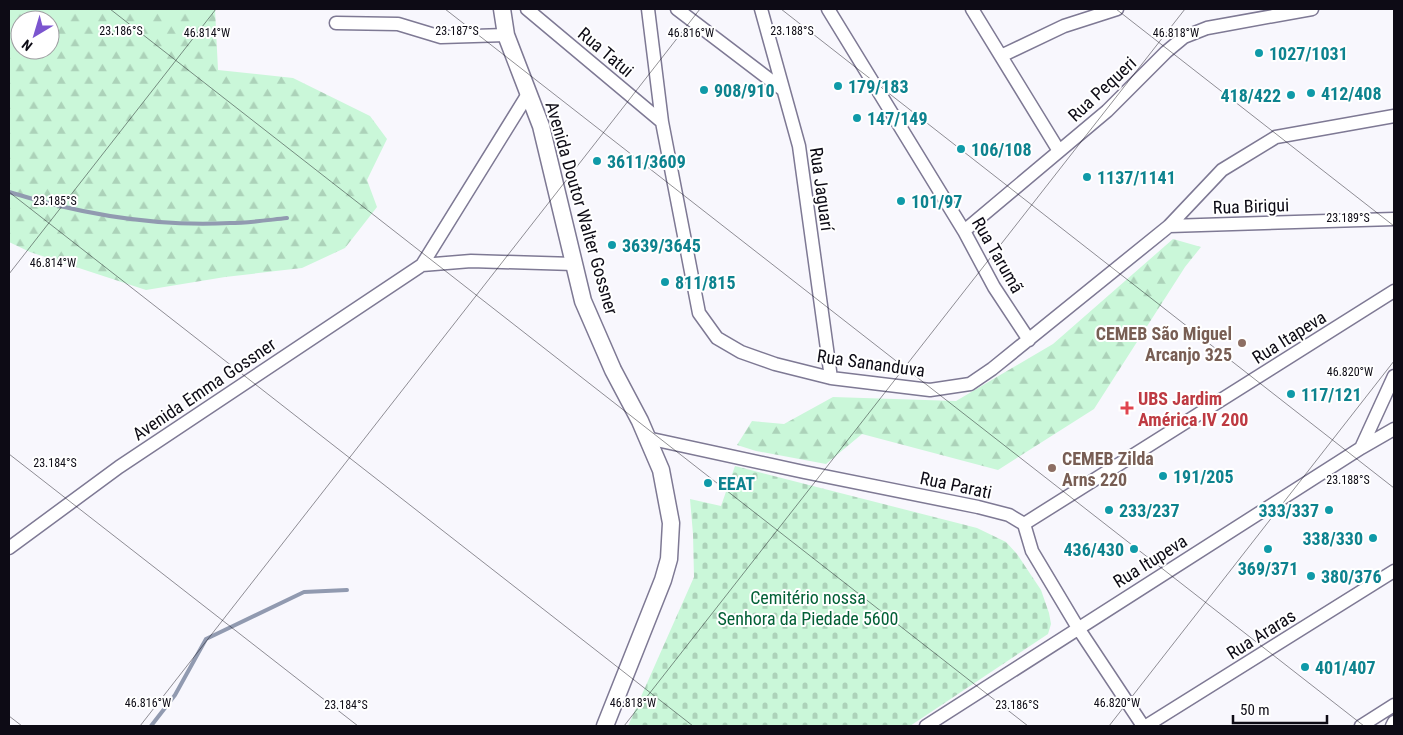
<svg xmlns="http://www.w3.org/2000/svg" width="1403" height="735" font-family="'Roboto Condensed',sans-serif">
<style>
.forest{fill:url(#forest-firs);fill-rule:evenodd}
.cemetery{fill:url(#cemetery-stones)}
.lines{fill:none;stroke-linecap:round;stroke-linejoin:round}
.stream{stroke:#919ab0;stroke-width:4}
.minor-casing{stroke:#7e7994;stroke-width:15}
.secondary-casing{stroke:#7e7994;stroke-width:19}
.minor{stroke:#fff;stroke-width:12}
.secondary{stroke:#fff;stroke-width:16}
.ticks{fill:none;stroke:#0d0b15;stroke-width:1;stroke-opacity:0.45}
.culture-dot{fill:#0f9aa8;stroke:#fff;stroke-width:2}
.education-dot{fill:#8d6e63;stroke:#fff;stroke-width:2}
.health-dot{fill:#e0444e;stroke:#fff;stroke-width:2}
.labels{text-anchor:middle;dominant-baseline:central;stroke-width:4;stroke-linejoin:round;paint-order:stroke}
.street-label{font-size:18px;fill:#0d0b15;stroke:#fff}
.culture-label{font-size:18px;font-weight:bold;fill:#0d838f;stroke:#fff;text-anchor:start}
.education-label{font-size:18px;font-weight:bold;fill:#785e54;stroke:#fff;text-anchor:end}
.health-label{font-size:18px;font-weight:bold;fill:#be3a42;stroke:#fff;text-anchor:start}
.park-label{font-size:18px;fill:#026036;stroke:#fff}
.ticks-label{font-size:12px;text-anchor:middle;fill:#0d0b15;stroke:#fff;stroke-width:4;stroke-linejoin:round;paint-order:stroke}
</style>
<defs>
<pattern id="forest-firs" width="22" height="20" patternUnits="userSpaceOnUse" patternTransform="scale(1.25)"><rect width="22" height="20" fill="#caf7d9"/><path d="M5 1l3.5 6h-7zM16 11l3.5 6h-7z" fill="#acd2b9"/></pattern>
<pattern id="cemetery-stones" width="16" height="16" patternUnits="userSpaceOnUse" patternTransform="scale(1.25)"><rect width="16" height="16" fill="#caf7d9"/><path d="M2 7V4a2 2 0 0 1 4 0v3zM10 15v-3a2 2 0 0 1 4 0v3z" fill="#acd2b9"/></pattern>
</defs>
<rect width="100%" height="100%" fill="#f8f7fd"/>
<path class="forest" d="M10,9H215L218,70L293,78L370,116L387,139L367,180L377,207L345,248L302,268L225,277L146,290L30,252L9,242V15ZM20,20H50V50H20Z
M1173,239L1201,247L1185,267L1094,409L998,470L862,434L826,464L756,451L737,445L752,421L784,424L833,397L956,401L1053,344Z"/>
<path class="cemetery" d="M735,466L977,528L1006,542L1017,554L1041,590L1049,613L1051,624L1048,634L910,726H628L694,577L693,534L690,499L721,506Z"/>
<g class="lines">
<path class="stream" d="M9,192C80,214 155,227 230,223C249,223 268,220 287,218
M151,726L175,695L206,639L304,592L347,590"/>
<g class="minor-casing">
<path id="minor" d="M527,9L662,122
M648,9L662,122L699,313L717,338L741,352L775,364L831,378L930,390L970,384L992,369L1169,226L1222,170L1276,137L1394,116
M677,9L782,89
M761,9L799,146L831,378
M828,9L964,231L994,287L1029,340
M972,9L1059,151
M336,23L398,24L441,37L506,35
M1001,56L1064,26L1117,9
M1169,226L1394,219
M964,231L1107,111L1166,52L1184,37L1207,28L1312,9
M422,265L471,261L574,264
M647,438L804,472L978,507L1009,515L1024,524L1032,551L1078,628L1143,726
M1361,448L1394,376
M1024,524L1394,291
M9,548L119,467L422,265L528,94
M926,726L1361,448L1394,429
M1146,726L1394,571
M1361,726L1394,705
M1392,726L1394,722"/>
</g>
<g class="secondary-casing">
<path id="secondary" d="M502,9L506,35L541,126L583,301L613,370L640,421L661,470L671,523L669,559L663,580L605,726"/>
</g>
<use href="#minor" class="minor"/>
<use href="#secondary" class="secondary"/>
</g>
<path class="ticks" d="M110,9L1028,726M445,9L1364,726M781,9L1394,488M1116,9L1394,226M9,192L693,726M9,274L216,9M9,454L358,726M9,716L22,726M140,726L700,9M624,726L1185,9M1109,726L1394,361"/>
<g class="culture-dot">
<circle cx="1259" cy="53" r="5"/>
<circle cx="838" cy="86" r="5"/>
<circle cx="704" cy="90" r="5"/>
<circle cx="1311" cy="93" r="5"/>
<circle cx="1291" cy="95" r="5"/>
<circle cx="857" cy="118" r="5"/>
<circle cx="961" cy="149" r="5"/>
<circle cx="597" cy="161" r="5"/>
<circle cx="1087" cy="177" r="5"/>
<circle cx="901" cy="201" r="5"/>
<circle cx="612" cy="245" r="5"/>
<circle cx="665" cy="282" r="5"/>
<circle cx="1291" cy="394" r="5"/>
<circle cx="1163" cy="476" r="5"/>
<circle cx="708" cy="483" r="5"/>
<circle cx="1109" cy="510" r="5"/>
<circle cx="1329" cy="510" r="5"/>
<circle cx="1373" cy="538" r="5"/>
<circle cx="1134" cy="549" r="5"/>
<circle cx="1268" cy="549" r="5"/>
<circle cx="1311" cy="576" r="5"/>
<circle cx="1305" cy="667" r="5"/>
</g>
<g class="education-dot">
<circle cx="1242" cy="343" r="5"/>
<circle cx="1052" cy="468" r="5"/>
</g>
<path class="health-dot" d="M1124.5 400.5h5v5h5v5h-5v5h-5v-5h-5v-5h5z"/>
<g class="labels">
<g class="street-label">
<text transform="translate(606 52) rotate(40)">Rua Tatui</text>
<text transform="translate(1102 89) rotate(-43)">Rua Pequeri</text>
<text transform="translate(822 189) rotate(82)">Rua Jaguarí</text>
<text transform="translate(1251 206) rotate(-2)">Rua Birigui</text>
<text transform="translate(582 208) rotate(74)">Avenida Doutor Walter Gossner</text>
<text transform="translate(998 255) rotate(60)">Rua Tarumã</text>
<text transform="translate(1289 337) rotate(-32)">Rua Itapeva</text>
<text transform="translate(871 363) rotate(8)">Rua Sananduva</text>
<text transform="translate(204 389) rotate(-34)">Avenida Emma Gossner</text>
<text transform="translate(956 485) rotate(12)">Rua Parati</text>
<text transform="translate(1150 561) rotate(-32)">Rua Itupeva</text>
<text transform="translate(1261 634) rotate(-32)">Rua Araras</text>
</g>
<g class="culture-label">
<text x="1269" y="53">1027/1031</text>
<text x="848" y="86">179/183</text>
<text x="714" y="90">908/910</text>
<text x="1321" y="93">412/408</text>
<text x="1281" y="95" text-anchor="end">418/422</text>
<text x="867" y="118">147/149</text>
<text x="971" y="149">106/108</text>
<text x="607" y="161">3611/3609</text>
<text x="1097" y="177">1137/1141</text>
<text x="911" y="201">101/97</text>
<text x="622" y="245">3639/3645</text>
<text x="675" y="282">811/815</text>
<text x="1301" y="394">117/121</text>
<text x="1173" y="476">191/205</text>
<text x="718" y="483">EEAT</text>
<text x="1119" y="510">233/237</text>
<text x="1319" y="510" text-anchor="end">333/337</text>
<text x="1363" y="538" text-anchor="end">338/330</text>
<text x="1124" y="549" text-anchor="end">436/430</text>
<text x="1268" y="568" text-anchor="middle">369/371</text>
<text x="1321" y="576">380/376</text>
<text x="1315" y="667">401/407</text>
</g>
<g class="education-label">
<text x="1232" y="333">CEMEB São Miguel<tspan x="1232" dy="21">Arcanjo 325</tspan></text>
<text x="1062" y="458" text-anchor="start">CEMEB Zilda<tspan x="1062" dy="21">Arns 220</tspan></text>
</g>
<g class="health-label">
<text x="1138" y="398">UBS Jardim<tspan x="1138" dy="21">América IV 200</tspan></text>
</g>
<g class="park-label">
<text x="808" y="597">Cemitério nossa<tspan x="808" dy="21">Senhora da Piedade 5600</tspan></text>
</g>
</g>
<g class="ticks-label">
<text x="121" y="35">23.186°S</text>
<text x="457" y="35">23.187°S</text>
<text x="792" y="35">23.188°S</text>
<text x="1176" y="37">46.818°W</text>
<text x="207" y="37">46.814°W</text>
<text x="691" y="37">46.816°W</text>
<text x="55" y="205">23.185°S</text>
<text x="1348" y="222">23.189°S</text>
<text x="53" y="267">46.814°W</text>
<text x="1350" y="376">46.820°W</text>
<text x="55" y="467">23.184°S</text>
<text x="1348" y="484">23.188°S</text>
<text x="148" y="707">46.816°W</text>
<text x="633" y="707">46.818°W</text>
<text x="1117" y="707">46.820°W</text>
<text x="346" y="709">23.184°S</text>
<text x="1017" y="709">23.186°S</text>
</g>
<rect width="1403" height="735" fill="none" stroke="#0d0b15" stroke-width="20"/>
<g transform="translate(35 35) rotate(218)"><circle r="24" fill="#ffffff" stroke="#9e9da1"/>
<path d="M0-4L9 19L0 12L-9 19Z" fill="#7b55cf"/>
<text y="-8" font-size="14" font-weight="bold" text-anchor="middle" fill="#0d0b15">N</text>
</g>
<path d="M1233 715v8h94v-8" fill="none" stroke="#0d0b15" stroke-width="2.5"/>
<text x="1240" y="715" font-size="15" fill="#0d0b15" stroke="#ffffff" stroke-width="4" paint-order="stroke">50 m</text>
</svg>
